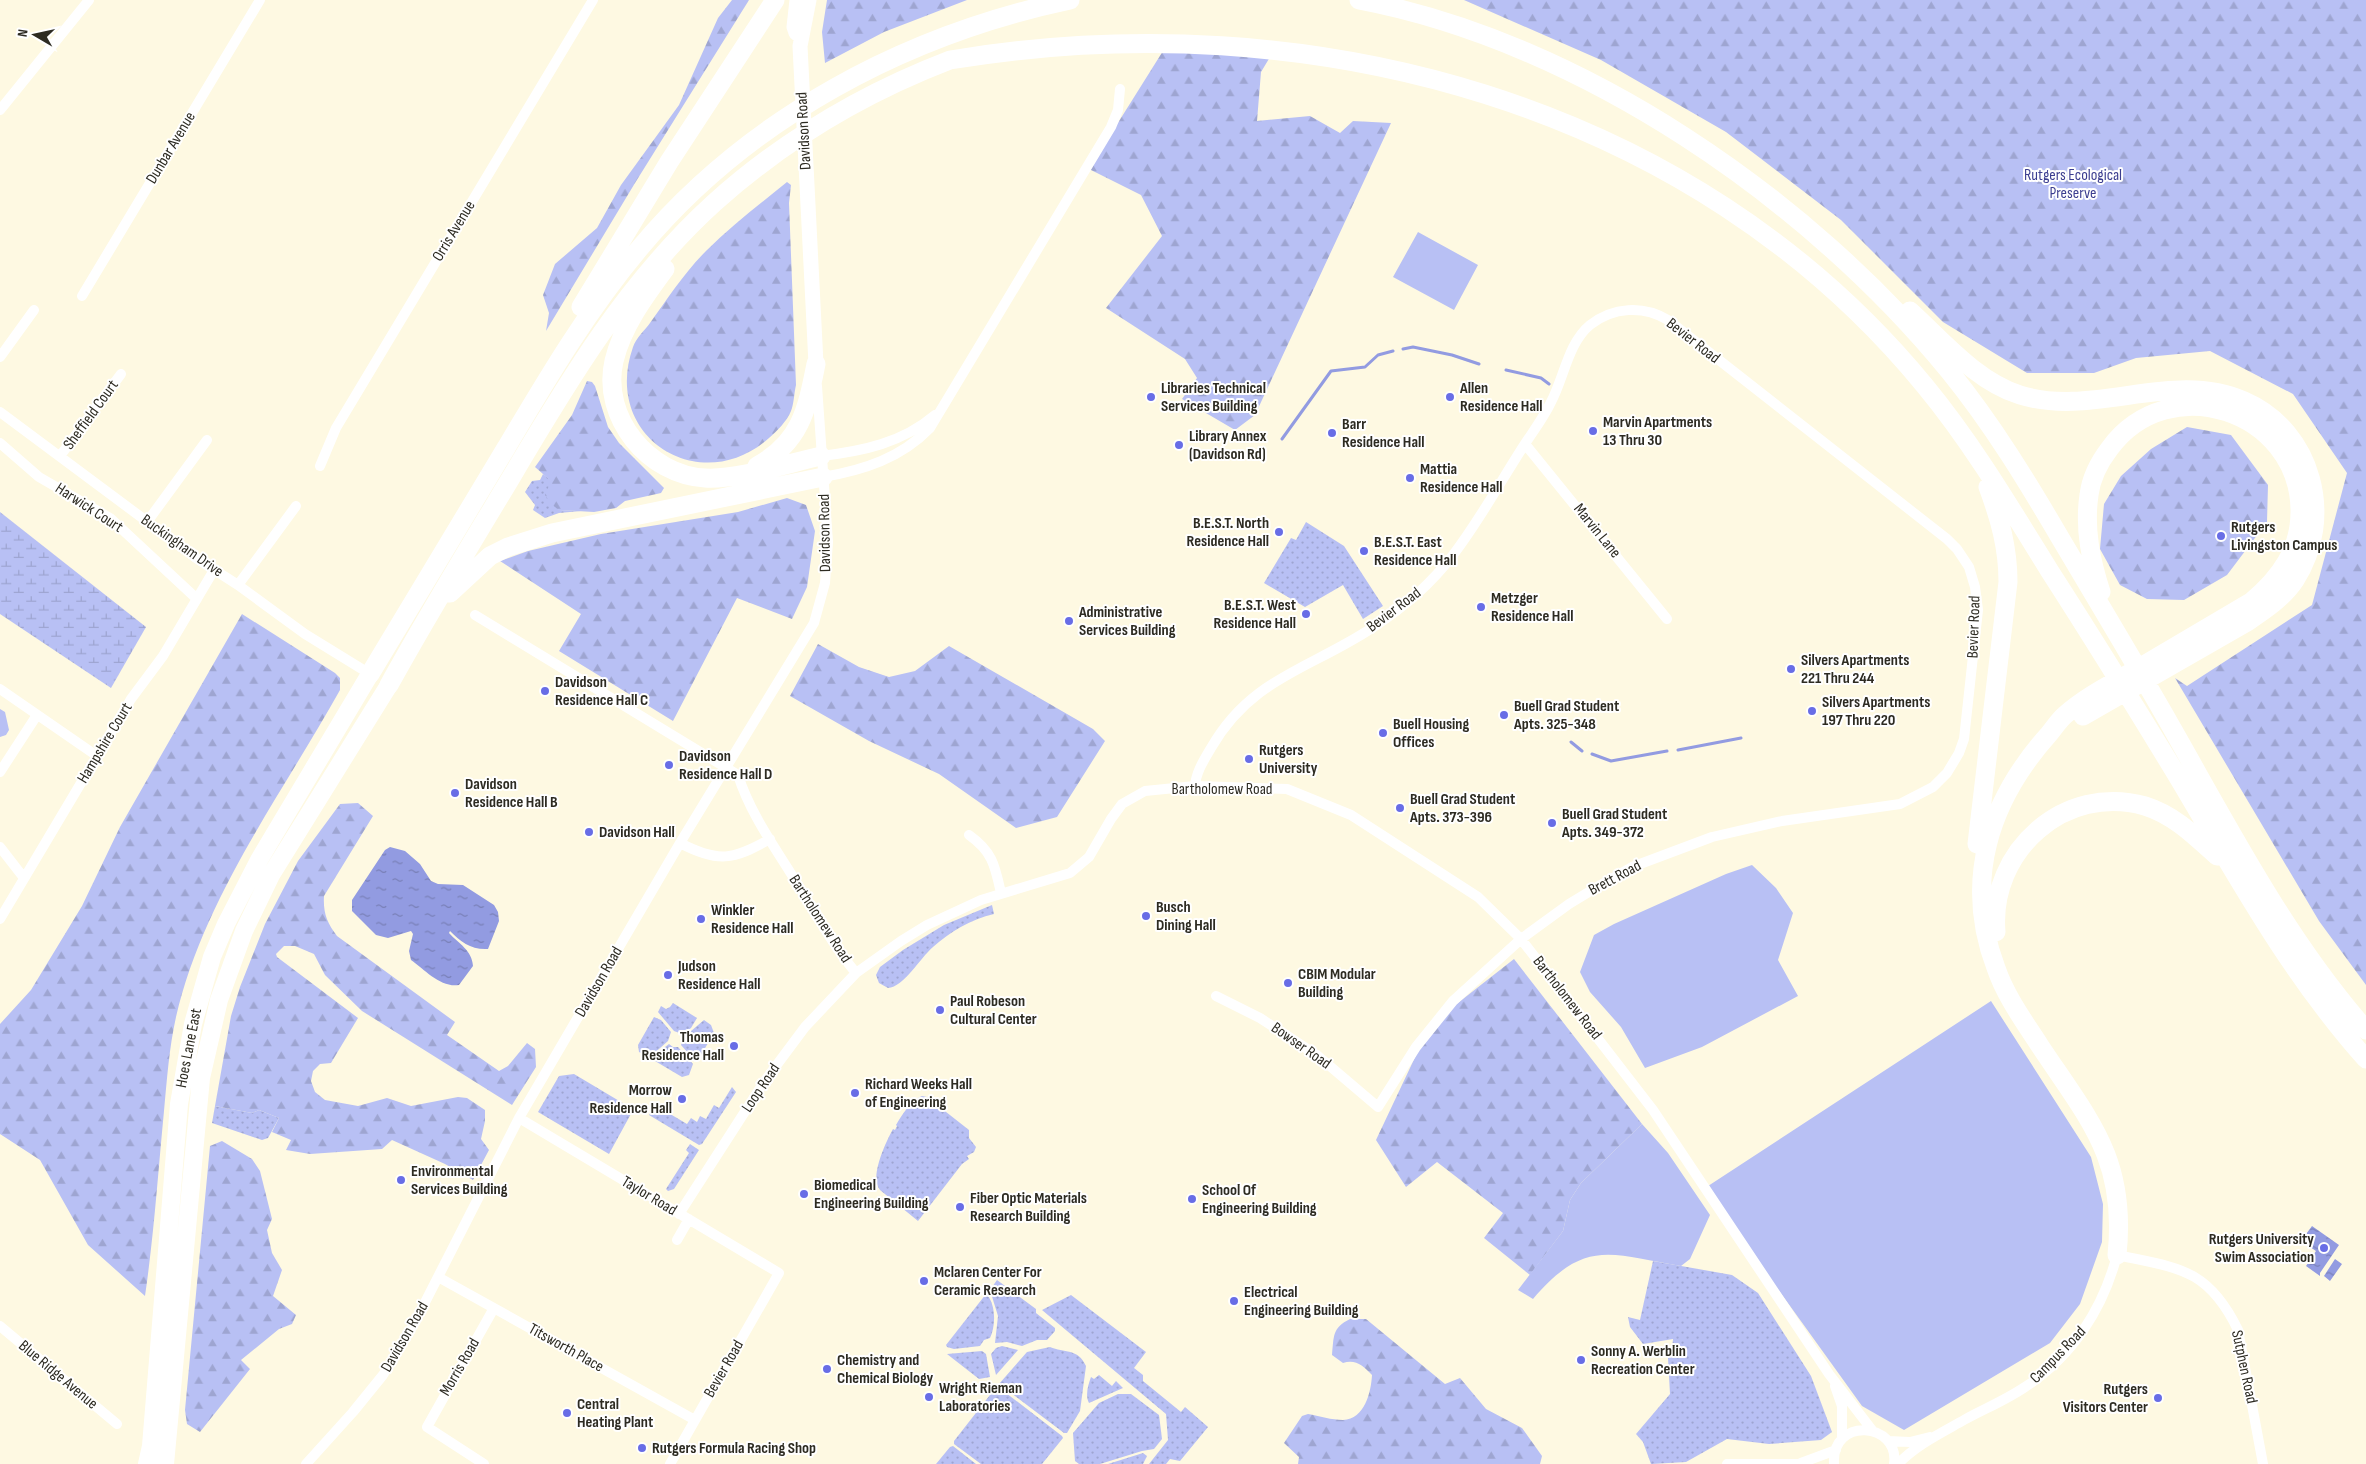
<svg xmlns="http://www.w3.org/2000/svg" width="2366" height="1464" font-family="'Sofia Sans Condensed',sans-serif">
<style>
.grass{fill:url(#grass-dots)}
.forest{fill:url(#forest-firs)}
.wetland{fill:url(#wetland-marsh)}
.green{fill:#b8c0f4}
.water{fill:url(#water-ripples)}
.lines{fill:none;stroke-linecap:round;stroke-linejoin:round}
.stream{stroke:#929be1;stroke-width:3}
.minor{stroke:#fff;stroke-width:10}
.secondary{stroke:#fff;stroke-width:15}
.trunk{stroke:#fff;stroke-width:18}
.motorway{stroke:#fff;stroke-width:19}
.poi-dot{fill:#686de6;stroke:#fff;stroke-width:2}
.labels{text-anchor:middle;dominant-baseline:central;stroke-width:4;stroke-linejoin:round;paint-order:stroke}
.street-label{font-size:16px;fill:#2d2b22;stroke:#fff}
.park-label{font-size:16px;fill:#3c3e90;stroke:#fff}
.poi-label{font-size:16px;font-weight:bold;fill:#2d2b22;stroke:#fff;text-anchor:start}
</style>
<defs>
<pattern id="grass-dots" width="8" height="8" patternUnits="userSpaceOnUse" patternTransform="scale(1.25)"><rect width="8" height="8" fill="#b8c0f4"/><path d="M2 2h.1M6 6h.1" fill="none" stroke="#9ea5d1" stroke-width="1.8" stroke-linecap="round"/></pattern>
<pattern id="forest-firs" width="22" height="20" patternUnits="userSpaceOnUse" patternTransform="scale(1.25)"><rect width="22" height="20" fill="#b8c0f4"/><path d="M5 1l3.5 6h-7zM16 11l3.5 6h-7z" fill="#9ea5d1"/></pattern>
<pattern id="wetland-marsh" width="20" height="14" patternUnits="userSpaceOnUse" patternTransform="scale(1.25)"><rect width="20" height="14" fill="#b8c0f4"/><path d="M1 5h8M5 5V1M11 12h8M15 12V8" fill="none" stroke="#9ea5d1"/></pattern>
<pattern id="water-ripples" width="26" height="14" patternUnits="userSpaceOnUse" patternTransform="scale(1.25)"><rect width="26" height="14" fill="#929be1"/><path d="M2 4q2-2 4 0t4 0M15 11q2-2 4 0t4 0" fill="none" stroke="#787fb6"/></pattern>
</defs>
<rect width="100%" height="100%" fill="#fef9e2"/>
<path class="grass" d="M543,474L552,481L559,510L581,511L559,513L545,518L533,510L535,505L525,492L532,481L540,480Z
M1306,522L1344,546L1383,606L1363,619L1343,585L1305,607L1264,583L1291,538L1296,540Z
M992,905L994,914C971,919 950,932 933,947C920,958 904,987 888,988L879,983L876,975L880,967L903,950L944,925Z
M673,1003L697,1018L691,1028L682,1034L674,1031L658,1012L661,1006L666,1009L670,1007Z
M654,1017L661,1020L671,1032L668,1041L651,1056H647L639,1052L638,1045Z
M704,1020L711,1025L714,1033L698,1060L695,1061L681,1045L684,1037Z
M669,1044L673,1047H678L693,1064L689,1075L682,1077L655,1061L657,1053Z
M574,1074L631,1108L632,1112L609,1154L538,1112L559,1076Z
M732,1087L736,1092L702,1144L699,1145L649,1115L655,1105L687,1124L691,1118L697,1122L700,1116L706,1119L714,1105L719,1108Z
M922,1096L927,1097L969,1130V1138L976,1147L974,1152L967,1156L969,1159L962,1164L918,1221L880,1190C869,1177 886,1142 893,1129L895,1130L897,1126L896,1125C902,1115 911,1100 922,1096Z
M215,1106L252,1113L259,1110L279,1118L268,1138L262,1140L212,1123Z
M690,1144L699,1150L674,1189L668,1191L666,1189L689,1153L686,1150Z
M1653,1261L1732,1275L1758,1293L1811,1376L1832,1432L1821,1440L1769,1444L1727,1439L1686,1462L1651,1464L1643,1442L1636,1434L1670,1394L1668,1358L1672,1349L1673,1339L1643,1344L1630,1327L1628,1317L1640,1320Z
M997,1280L1036,1309V1313L1055,1328V1331L1047,1340H1037L1022,1346L1007,1342L995,1343L998,1316L990,1290Z
M986,1294C996,1303 996,1326 990,1338L984,1340L980,1346L954,1349L947,1347L946,1345Z
M1071,1295L1146,1352L1134,1368L1143,1375V1381L1181,1412L1185,1407L1208,1427L1180,1461L1170,1459L1166,1464H1149L1168,1440L1166,1414L1042,1310Z
M1002,1346L1018,1350L996,1375L991,1354L996,1348Z
M1050,1347C1064,1353 1078,1348 1086,1366L1080,1411L1067,1433H1064L999,1384L1027,1352Z
M982,1351L986,1354L990,1377L979,1379L947,1354Z
M1099,1375L1112,1386L1116,1381L1123,1388L1089,1403C1085,1396 1088,1385 1091,1377L1094,1379Z
M997,1386L1062,1436L1063,1438L1042,1464H981L954,1444V1441Z
M1118,1394H1131L1159,1415L1162,1439L1154,1449L1142,1451L1100,1464H1079L1075,1461L1073,1433L1099,1403Z
M953,1446L976,1464H936L950,1447Z
M1143,1453L1147,1456L1143,1464H1108Z"/>
<path class="forest" d="M732,0H749L635,183L546,331L549,313L543,295L555,264L597,228L621,185L679,105L718,18Z
M827,0H967L884,32L825,63L822,32Z
M1464,0H2366V985L2319,921L2175,678L2187,686L2312,605L2347,473L2293,394L2210,351L2136,358L2094,373H2027L1943,322L1841,220L1726,132L1601,60Z
M1241,39L1279,42L1261,72L1257,121L1310,116L1340,133L1353,121L1391,123L1255,415L1235,430L1182,399L1197,378L1185,359L1106,308L1162,236L1141,195L1089,169L1168,43Z
M787,182L791,185L789,203L796,385C794,393 794,404 791,411C787,421 777,431 769,438C701,499 601,438 633,347C636,338 645,330 650,323C668,298 684,273 706,251C731,226 760,204 787,182Z
M587,381L592,382L595,386L608,427L619,443L664,488L661,493L625,501L616,508L594,512L559,510L551,504L545,495L551,481L535,467L572,415Z
M2187,427L2231,435L2268,485L2267,522L2227,575L2184,600L2147,599L2120,585L2100,549L2104,504L2121,476L2151,449Z
M787,498L806,505L815,531L807,587L792,619L737,598L673,721L559,651L581,614L500,561L528,551L601,534L738,512Z
M242,614L335,673L340,678V690C281,796 204,897 176,1017C169,1048 167,1080 164,1111C158,1173 154,1234 145,1296L88,1245L40,1160L0,1134V1024L31,990L82,906L120,827Z
M818,644L859,667L889,677L915,671L949,646L1093,729L1105,741L1057,817L1016,828L939,774L869,741L790,696Z
M358,803L373,816L324,896C323,913 327,923 337,936L455,1022L447,1035L499,1071L508,1066L527,1043L535,1049L536,1067L512,1105L362,1011L325,975L314,954L295,946H284L276,954L277,957L358,1018L331,1063L320,1064L313,1071L311,1081L315,1092L325,1100L358,1106L387,1098L411,1106L458,1097L467,1098L485,1110V1121L481,1139L489,1150L473,1180L445,1164L392,1140L382,1149L310,1154L286,1150L291,1140L272,1132L279,1118L259,1110L252,1113L215,1106L231,1016L240,987L265,924L298,861L340,804Z
M1514,959L1642,1124L1581,1183L1570,1200L1563,1231L1530,1275L1484,1238L1503,1213L1437,1162L1406,1187L1376,1140L1418,1051L1454,1006Z
M222,1141L252,1159L260,1171L272,1219L267,1230L272,1253L282,1270L273,1296L296,1315L292,1324L279,1329L241,1360L250,1369L200,1432L187,1424L185,1410L210,1146Z
M1350,1319H1366L1445,1384L1460,1378L1486,1409L1522,1428L1542,1456L1540,1464H1298L1299,1457L1284,1443L1302,1416L1308,1414C1319,1416 1332,1420 1343,1420C1365,1419 1371,1392 1372,1375C1363,1366 1356,1359 1343,1363L1332,1355C1334,1336 1332,1328 1350,1319Z"/>
<path class="wetland" d="M0,512L146,627L111,688L0,614Z"/>
<path class="green" d="M1418,232L1478,265L1454,310L1393,277Z
M0,709L5,712L9,730L6,735L0,737Z
M1752,865L1776,888L1793,913L1778,960L1798,996L1702,1047L1645,1068L1621,1027L1590,992L1580,972L1594,935L1614,924L1726,874Z
M1991,1001L2091,1157L2103,1204L2102,1242L2080,1304L2050,1343L1904,1430L1862,1406L1705,1188Z
M1642,1124L1668,1153L1710,1215L1690,1259L1681,1266C1610,1254 1585,1238 1533,1299L1518,1290L1563,1231L1570,1200L1581,1183Z"/>
<path class="water" d="M390,847L405,851L420,864L431,881L438,884L463,885L494,905L498,912L499,921L488,949C471,950 461,942 450,931L449,933C459,944 472,950 473,966L459,985C441,988 425,970 411,960L409,951L413,934L411,931L388,938L376,935L352,911V900L385,850Z
M2312,1226L2339,1245L2320,1273V1276L2306,1266L2316,1251L2301,1241Z
M2335,1259L2342,1264L2330,1281L2324,1276Z"/>
<g class="lines">
<path class="stream" d="M1403,349L1413,347L1452,355L1479,364
M1506,370L1541,378L1549,384
M1282,439L1331,371L1365,367L1378,355L1393,351
M1571,742L1582,751
M1678,750L1741,738
M1592,754L1611,761L1667,751"/>
<path class="minor" d="M0,110L89,0
M82,296L260,0
M0,357L34,310
M0,412L196,558L238,585L305,634L370,674
M0,443L39,477L110,518L197,599
M1525,444L1667,619
M60,456L121,374
M821,456C863,451 902,443 935,415
M320,466L336,428L593,0
M823,477C864,470 901,458 930,428L1111,127L1118,110L1120,89
M147,522L207,440
M238,585L296,506
M475,615L738,775C750,813 774,846 795,880C814,911 832,944 856,973
M0,689L97,756
M0,772L37,715
M1195,786C1196,772 1204,760 1211,748C1251,678 1310,669 1372,628C1403,608 1431,584 1453,555C1479,521 1498,486 1521,450C1531,434 1543,419 1551,402C1564,378 1568,343 1590,325C1613,307 1643,305 1668,320L1947,539L1957,549L1969,567L1975,587L1978,610L1964,739L1959,753L1947,773L1933,787L1900,804L1782,821L1712,837L1632,867L1597,887L1569,904L1521,939L1453,1001L1416,1047L1378,1107L1318,1056L1260,1018L1216,996
M969,835C993,852 995,866 1001,893
M680,843C718,863 733,860 770,839
M0,847L24,878
M0,919L131,699L163,656L214,570
M519,1118L779,1273L670,1464
M679,1214L764,1082L805,1027L856,973L901,941L927,925L981,900L1070,873L1089,857L1111,819L1122,804L1145,791L1195,786L1287,789L1351,815L1478,897L1521,939L1653,1110L1829,1374L1872,1430
M677,1240L689,1219
M438,1277L695,1420
M0,1326L117,1424
M1835,1386L1842,1406V1439
M1888,1441L1910,1442L1930,1437
M1801,1463L1836,1450
M306,1464L353,1412L383,1375L414,1324L519,1118L680,843L814,623L825,583L828,542L817,386
M484,1464L427,1427L494,1308
M1727,1464H1805
M1834,1464C1831,1416 1900,1422 1894,1464
M1898,1464C1916,1445 1941,1433 1964,1420C1984,1409 2006,1400 2025,1387C2072,1357 2103,1309 2117,1255C2178,1268 2208,1268 2238,1330L2263,1464"/>
<path class="secondary" d="M809,0L800,46L816,364
M796,33L794,27L797,0"/>
<path class="trunk" d="M147,1464L151,1446L179,1104L193,1024L212,957L226,924L259,860L370,674
M165,1464L201,1078L219,1000L244,931L271,875L389,685"/>
<path class="motorway" d="M1359,0C1581,42 1809,199 1950,372C1993,425 2028,483 2062,541C2094,595 2126,648 2157,702C2222,814 2280,932 2366,1030
M665,269C645,296 622,327 614,361C601,418 649,475 705,478C737,480 789,463 821,456
M581,307L669,162L775,0
M1910,311C1943,341 1976,381 2020,395C2094,418 2173,369 2244,401C2313,431 2335,518 2295,580C2283,598 2265,610 2247,622L2083,716
M757,466C801,442 807,409 816,364
M2101,592C2091,561 2084,529 2089,495C2091,478 2100,461 2110,448C2169,368 2298,411 2300,509C2301,549 2280,578 2251,602C2212,625 2173,648 2134,671C2111,684 2085,697 2065,715C2059,720 2054,728 2049,734C1989,801 1963,881 1996,968C2006,997 2024,1021 2040,1046C2090,1121 2127,1160 2117,1255
M450,593L490,556L508,547L552,533L823,477
M370,674C415,598 461,523 506,448C547,379 587,311 639,249C748,118 905,35 1070,0
M389,685C427,616 468,549 509,481C568,381 627,282 714,203C783,141 864,93 950,60C1310,0 1693,103 1925,386C1972,443 2010,507 2049,570C2094,640 2138,711 2181,782C2238,878 2291,975 2366,1059
M1977,844L2008,582C2008,548 2000,519 1988,487
M1996,932C1989,851 2065,783 2145,806C2174,815 2195,836 2217,856"/>
</g>
<g class="poi-dot">
<circle cx="1151" cy="397" r="5"/>
<circle cx="1450" cy="397" r="5"/>
<circle cx="1593" cy="431" r="5"/>
<circle cx="1332" cy="433" r="5"/>
<circle cx="1179" cy="445" r="5"/>
<circle cx="1410" cy="478" r="5"/>
<circle cx="1279" cy="532" r="5"/>
<circle cx="2221" cy="536" r="5"/>
<circle cx="1364" cy="551" r="5"/>
<circle cx="1481" cy="607" r="5"/>
<circle cx="1306" cy="614" r="5"/>
<circle cx="1069" cy="621" r="5"/>
<circle cx="1791" cy="669" r="5"/>
<circle cx="545" cy="691" r="5"/>
<circle cx="1812" cy="711" r="5"/>
<circle cx="1504" cy="715" r="5"/>
<circle cx="1383" cy="733" r="5"/>
<circle cx="1249" cy="759" r="5"/>
<circle cx="669" cy="765" r="5"/>
<circle cx="455" cy="793" r="5"/>
<circle cx="1400" cy="808" r="5"/>
<circle cx="1552" cy="823" r="5"/>
<circle cx="589" cy="832" r="5"/>
<circle cx="1146" cy="916" r="5"/>
<circle cx="701" cy="919" r="5"/>
<circle cx="668" cy="975" r="5"/>
<circle cx="1288" cy="983" r="5"/>
<circle cx="940" cy="1010" r="5"/>
<circle cx="734" cy="1046" r="5"/>
<circle cx="855" cy="1093" r="5"/>
<circle cx="682" cy="1099" r="5"/>
<circle cx="401" cy="1180" r="5"/>
<circle cx="804" cy="1194" r="5"/>
<circle cx="1192" cy="1199" r="5"/>
<circle cx="960" cy="1207" r="5"/>
<circle cx="2324" cy="1248" r="5"/>
<circle cx="924" cy="1281" r="5"/>
<circle cx="1234" cy="1301" r="5"/>
<circle cx="1581" cy="1360" r="5"/>
<circle cx="827" cy="1369" r="5"/>
<circle cx="929" cy="1397" r="5"/>
<circle cx="2158" cy="1398" r="5"/>
<circle cx="567" cy="1413" r="5"/>
<circle cx="642" cy="1448" r="5"/>
</g>
<g class="labels">
<g class="street-label">
<text transform="translate(804 131) rotate(-93)">Davidson Road</text>
<text transform="translate(171 148) rotate(-59)">Dunbar Avenue</text>
<text transform="translate(454 231) rotate(-59)">Orris Avenue</text>
<text transform="translate(1693 341) rotate(38)">Bevier Road</text>
<text transform="translate(91 415) rotate(-54)">Sheffield Court</text>
<text transform="translate(89 508) rotate(33)">Harwick Court</text>
<text transform="translate(1597 531) rotate(51)">Marvin Lane</text>
<text transform="translate(825 533) rotate(-91)">Davidson Road</text>
<text transform="translate(182 546) rotate(35)">Buckingham Drive</text>
<text transform="translate(1394 610) rotate(-37)">Bevier Road</text>
<text transform="translate(1974 627) rotate(-88)">Bevier Road</text>
<text transform="translate(105 743) rotate(-59)">Hampshire Court</text>
<text x="1222" y="789">Bartholomew Road</text>
<text transform="translate(1615 878) rotate(-28)">Brett Road</text>
<text transform="translate(820 919) rotate(57)">Bartholomew Road</text>
<text transform="translate(599 982) rotate(-60)">Davidson Road</text>
<text transform="translate(1567 998) rotate(52)">Bartholomew Road</text>
<text transform="translate(1301 1046) rotate(35)">Bowser Road</text>
<text transform="translate(189 1048) rotate(-79)">Hoes Lane East</text>
<text transform="translate(761 1088) rotate(-56)">Loop Road</text>
<text transform="translate(649 1196) rotate(31)">Taylor Road</text>
<text transform="translate(405 1337) rotate(-60)">Davidson Road</text>
<text transform="translate(566 1348) rotate(29)">Titsworth Place</text>
<text transform="translate(2058 1355) rotate(-46)">Campus Road</text>
<text transform="translate(460 1367) rotate(-60)">Morris Road</text>
<text transform="translate(2244 1367) rotate(78)">Sutphen Road</text>
<text transform="translate(724 1369) rotate(-60)">Bevier Road</text>
<text transform="translate(58 1375) rotate(40)">Blue Ridge Avenue</text>
</g>
<g class="park-label">
<text x="2073" y="175">Rutgers Ecological<tspan x="2073" dy="18">Preserve</tspan></text>
</g>
<g class="poi-label">
<text x="1161" y="388">Libraries Technical<tspan x="1161" dy="18">Services Building</tspan></text>
<text x="1460" y="388">Allen<tspan x="1460" dy="18">Residence Hall</tspan></text>
<text x="1603" y="422">Marvin Apartments<tspan x="1603" dy="18">13 Thru 30</tspan></text>
<text x="1342" y="424">Barr<tspan x="1342" dy="18">Residence Hall</tspan></text>
<text x="1189" y="436">Library Annex<tspan x="1189" dy="18">(Davidson Rd)</tspan></text>
<text x="1420" y="469">Mattia<tspan x="1420" dy="18">Residence Hall</tspan></text>
<text x="1269" y="523" text-anchor="end">B.E.S.T. North<tspan x="1269" dy="18">Residence Hall</tspan></text>
<text x="2231" y="527">Rutgers<tspan x="2231" dy="18">Livingston Campus</tspan></text>
<text x="1374" y="542">B.E.S.T. East<tspan x="1374" dy="18">Residence Hall</tspan></text>
<text x="1491" y="598">Metzger<tspan x="1491" dy="18">Residence Hall</tspan></text>
<text x="1296" y="605" text-anchor="end">B.E.S.T. West<tspan x="1296" dy="18">Residence Hall</tspan></text>
<text x="1079" y="612">Administrative<tspan x="1079" dy="18">Services Building</tspan></text>
<text x="1801" y="660">Silvers Apartments<tspan x="1801" dy="18">221 Thru 244</tspan></text>
<text x="555" y="682">Davidson<tspan x="555" dy="18">Residence Hall C</tspan></text>
<text x="1822" y="702">Silvers Apartments<tspan x="1822" dy="18">197 Thru 220</tspan></text>
<text x="1514" y="706">Buell Grad Student<tspan x="1514" dy="18">Apts. 325-348</tspan></text>
<text x="1393" y="724">Buell Housing<tspan x="1393" dy="18">Offices</tspan></text>
<text x="1259" y="750">Rutgers<tspan x="1259" dy="18">University</tspan></text>
<text x="679" y="756">Davidson<tspan x="679" dy="18">Residence Hall D</tspan></text>
<text x="465" y="784">Davidson<tspan x="465" dy="18">Residence Hall B</tspan></text>
<text x="1410" y="799">Buell Grad Student<tspan x="1410" dy="18">Apts. 373-396</tspan></text>
<text x="1562" y="814">Buell Grad Student<tspan x="1562" dy="18">Apts. 349-372</tspan></text>
<text x="599" y="832">Davidson Hall</text>
<text x="1156" y="907">Busch<tspan x="1156" dy="18">Dining Hall</tspan></text>
<text x="711" y="910">Winkler<tspan x="711" dy="18">Residence Hall</tspan></text>
<text x="678" y="966">Judson<tspan x="678" dy="18">Residence Hall</tspan></text>
<text x="1298" y="974">CBIM Modular<tspan x="1298" dy="18">Building</tspan></text>
<text x="950" y="1001">Paul Robeson<tspan x="950" dy="18">Cultural Center</tspan></text>
<text x="724" y="1037" text-anchor="end">Thomas<tspan x="724" dy="18">Residence Hall</tspan></text>
<text x="865" y="1084">Richard Weeks Hall<tspan x="865" dy="18">of Engineering</tspan></text>
<text x="672" y="1090" text-anchor="end">Morrow<tspan x="672" dy="18">Residence Hall</tspan></text>
<text x="411" y="1171">Environmental<tspan x="411" dy="18">Services Building</tspan></text>
<text x="814" y="1185">Biomedical<tspan x="814" dy="18">Engineering Building</tspan></text>
<text x="1202" y="1190">School Of<tspan x="1202" dy="18">Engineering Building</tspan></text>
<text x="970" y="1198">Fiber Optic Materials<tspan x="970" dy="18">Research Building</tspan></text>
<text x="2314" y="1239" text-anchor="end">Rutgers University<tspan x="2314" dy="18">Swim Association</tspan></text>
<text x="934" y="1272">Mclaren Center For<tspan x="934" dy="18">Ceramic Research</tspan></text>
<text x="1244" y="1292">Electrical<tspan x="1244" dy="18">Engineering Building</tspan></text>
<text x="1591" y="1351">Sonny A. Werblin<tspan x="1591" dy="18">Recreation Center</tspan></text>
<text x="837" y="1360">Chemistry and<tspan x="837" dy="18">Chemical Biology</tspan></text>
<text x="939" y="1388">Wright Rieman<tspan x="939" dy="18">Laboratories</tspan></text>
<text x="2148" y="1389" text-anchor="end">Rutgers<tspan x="2148" dy="18">Visitors Center</tspan></text>
<text x="577" y="1404">Central<tspan x="577" dy="18">Heating Plant</tspan></text>
<text x="652" y="1448">Rutgers Formula Racing Shop</text>
</g>
</g>
<g transform="translate(35 35) rotate(279)" stroke="#ffffff" stroke-width="4" paint-order="stroke">
<path d="M0-4L9 19L0 12L-9 19Z" fill="#2d2b22"/>
<text y="-8" font-size="14" font-weight="bold" text-anchor="middle" fill="#2d2b22">N</text>
</g>
</svg>
